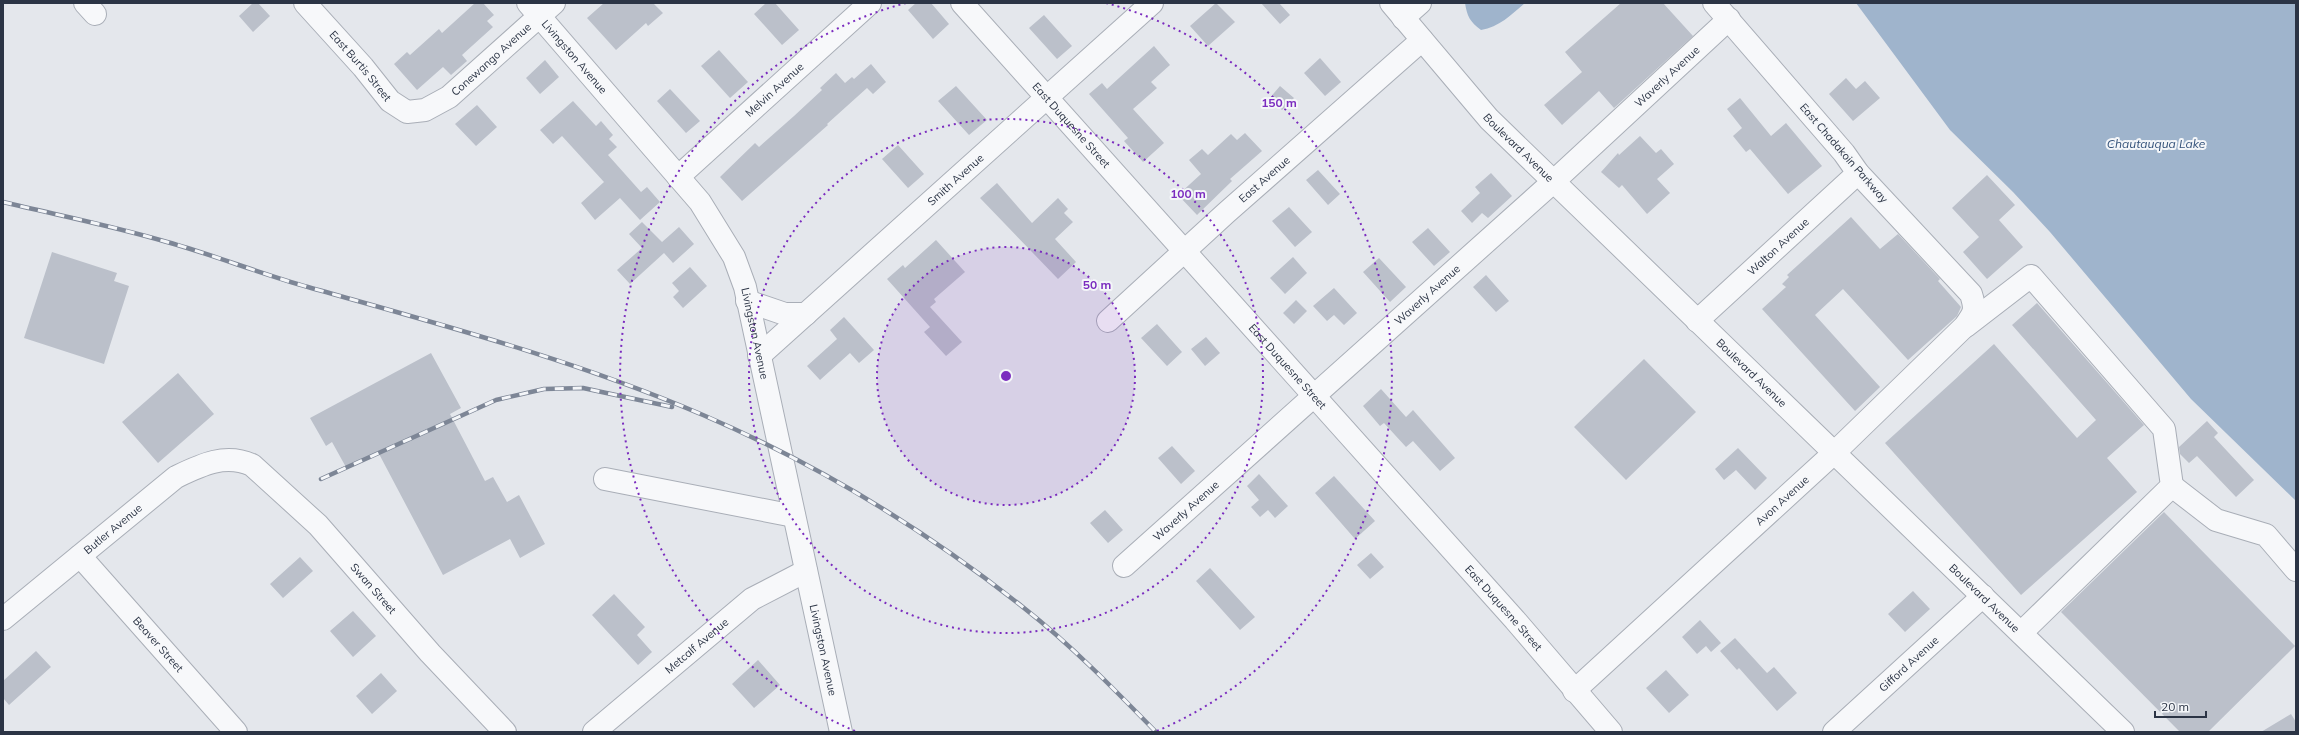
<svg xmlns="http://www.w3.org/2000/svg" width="2299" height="735" font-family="Mulish,sans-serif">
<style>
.water{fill:#9fb4cc}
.building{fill:#bbc0ca}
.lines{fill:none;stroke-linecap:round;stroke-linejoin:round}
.minor-casing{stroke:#a9aeb7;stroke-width:24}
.minor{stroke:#f7f8fa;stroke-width:22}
.rail-casing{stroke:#7d8696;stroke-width:4.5}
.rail{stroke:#f4f6f9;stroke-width:3;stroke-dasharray:9;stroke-linecap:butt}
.ring{fill:none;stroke:#7b2cbf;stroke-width:2;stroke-dasharray:2 4}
.labels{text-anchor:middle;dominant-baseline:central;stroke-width:4;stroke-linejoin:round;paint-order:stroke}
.street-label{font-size:11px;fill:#2b3445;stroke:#f4f6f9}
.water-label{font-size:12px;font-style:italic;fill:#34527a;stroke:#f4f6f9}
.centre{fill:#7b2cbf;stroke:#f4f6f9;stroke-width:2}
.ring-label{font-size:12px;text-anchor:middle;font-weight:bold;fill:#7b2cbf;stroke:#f4f6f9;stroke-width:4;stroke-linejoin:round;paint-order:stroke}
</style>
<rect width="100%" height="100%" fill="#e4e7ec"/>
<path class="water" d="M1465,3H1525C1511,15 1499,27 1481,30C1470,22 1467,16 1465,3Z
M1856,3H2296V501L2191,399L2050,232L2013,192L1950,130Z"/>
<path class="building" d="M253,3H258L270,16L253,32L239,16Z
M475,3H483L494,15L487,21L493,27L462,55L467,61L451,75L443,67L417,90L394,64L407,52L410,55L439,29L442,33Z
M604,3H653L663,13L648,26L646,23L616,50L587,18Z
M766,3H775L799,30L782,45L754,14Z
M916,3H931L949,24L933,39L908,10Z
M1216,3L1235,22L1208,46L1190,26Z
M1261,3H1279L1290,15L1280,24Z
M1621,3H1663L1693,36L1614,108L1599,91L1562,125L1544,105L1582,72L1565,52Z
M1044,15L1072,46L1057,59L1029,28Z
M1154,46L1170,65L1151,82L1157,88L1133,109L1164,143L1143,162L1124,141L1128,138L1089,94L1102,83L1107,89Z
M719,50L748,82L730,98L701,66Z
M1320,58L1341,82L1325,96L1304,73Z
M545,60L559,77L540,94L526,78Z
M871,64L886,82L873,94L867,88L827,124L828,125L742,201L720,177L755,143L759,147L794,116L822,90L820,88L836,73L845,83L852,77L854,79Z
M1846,78L1856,89L1865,81L1880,98L1853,121L1829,94Z
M956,86L987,120L969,135L938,101Z
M1280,86L1294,98L1282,110L1269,99Z
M670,89L700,121L686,133L657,101Z
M1740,98L1771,136L1786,123L1822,166L1788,194L1750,149L1746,152L1733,136L1742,128L1727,109Z
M573,101L596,126L601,121L613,135L609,139L617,147L608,155L641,192L647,187L660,202L640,220L620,198L595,220L581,203L604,182L562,136L553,144L540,130Z
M477,105L497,127L476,146L455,124Z
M1245,133L1262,151L1230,179L1232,181L1197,215L1178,195L1201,174L1189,160L1202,149L1208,155L1231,134L1237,140Z
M1640,136L1656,153L1661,149L1674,164L1657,179L1670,193L1647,214L1622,185L1619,188L1601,172L1618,153L1619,155Z
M898,145L924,174L908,188L882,159Z
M1318,170L1340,194L1328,205L1306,180Z
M1491,173L1512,196L1488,218L1482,213L1472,223L1461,211L1480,193L1475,187Z
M1987,175L2015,205L1999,220L2023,247L1987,279L1963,252L1979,237L1952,208Z
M997,183L1032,223L1058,198L1068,209L1064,213L1073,222L1055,239L1076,262L1058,279L980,198Z
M1289,207L1312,232L1295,247L1272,221Z
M1851,217L1880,249L1898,234L1940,279L1938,281L1961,307L1957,316L1908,360L1843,289L1815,315L1880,387L1855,411L1762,309L1786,287L1782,284L1789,277L1787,275Z
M642,222L662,242L679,227L694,244L673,263L664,253L630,284L617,270L642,248L629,234Z
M1428,228L1450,252L1434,266L1412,242Z
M936,240L965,272L934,299L936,302L930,307L962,342L946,356L924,332L930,327L887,279L903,265L905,268Z
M52,252L117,273L114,281L129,286L104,364L24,338Z
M1293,257L1307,273L1285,294L1270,278Z
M1379,258L1406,287L1390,302L1363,272Z
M690,267L707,286L683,308L673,297L679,291L672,283Z
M1486,275L1509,301L1496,312L1473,287Z
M1334,288L1357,313L1344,325L1334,315L1327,321L1313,306Z
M1296,300L1307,311L1294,324L1283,313Z
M2037,303L2144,425L2107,458L2137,492L2021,595L1885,443L1994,344L2077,438L2096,420L2012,325Z
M844,317L874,350L859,363L850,353L820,380L807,366L837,339L830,330Z
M1157,324L1182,352L1167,366L1141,338Z
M1206,337L1220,353L1205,366L1191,349Z
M431,353L461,408L450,414L485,481L493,477L507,502L519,495L545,544L520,558L510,539L443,575L378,452L347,469L332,442L326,446L310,418Z
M1644,359L1696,412L1626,480L1574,427Z
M178,373L214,414L158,463L122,422Z
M1381,389L1406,417L1413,410L1455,458L1440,471L1413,441L1406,447L1384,423L1380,426L1363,406Z
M2207,421L2218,433L2214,437L2254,480L2236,497L2197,456L2189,463L2180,454L2179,447Z
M1172,446L1195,471L1181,484L1158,458Z
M1738,448L1767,478L1755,490L1736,470L1724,480L1715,469Z
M1259,474L1288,506L1275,518L1268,510L1260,517L1251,507L1259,500L1247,486Z
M1334,476L1375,521L1355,539L1315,493Z
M1105,510L1123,530L1108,543L1090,523Z
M2164,512L2295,646L2208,732H2180L2061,612Z
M1371,553L1384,567L1370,579L1357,565Z
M300,557L313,571L283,598L270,584Z
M1210,568L1255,617L1240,630L1196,581Z
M1913,591L1930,609L1905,632L1888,614Z
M614,594L645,627L637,635L652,652L638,665L592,615Z
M353,611L376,636L353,657L330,631Z
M1700,620L1721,643L1711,652L1706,646L1697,654L1682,637Z
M1735,638L1767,673L1774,667L1797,693L1777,711L1739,668L1737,670L1720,651Z
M36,651L51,667L9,705L3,698V681Z
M758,660L780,685L754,708L732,684Z
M1666,670L1689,695L1669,713L1646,688Z
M381,673L397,691L372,714L356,696Z
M2291,714L2296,722V732H2261Z"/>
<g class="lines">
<g class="minor-casing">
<g id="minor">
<path d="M85,3L95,14"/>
<path id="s1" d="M305,3L363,67L390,101L407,112L425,110L449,97L554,3"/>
<path id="s2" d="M528,3L700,202L734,257L745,287L841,732"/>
<path id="s3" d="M962,3L1515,620L1611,732"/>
<path id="s4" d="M1391,3L1489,119L2123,732"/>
<path d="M1403,18L1420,3"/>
<path id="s5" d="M678,177L870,3"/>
<path d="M747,301L785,314H806"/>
<path id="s6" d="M1108,321L1226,213L1422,40"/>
<path id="s7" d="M1697,321L1858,173"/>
<path d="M1966,326L2031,276L2164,429L2172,486L2021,633"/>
<path id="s8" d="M759,356L1152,3"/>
<path d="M605,479L794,516"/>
<path d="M2172,486L2216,520L2266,535L2296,570"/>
<path id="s9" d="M80,556L236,732"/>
<path id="s10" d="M1124,566L1553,182L1729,19"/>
<path id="s11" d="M3,619L176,477C201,465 225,453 252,465L318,525L430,653L505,732"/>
<path id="s12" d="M1574,691L1834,453L1965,326C1975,312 1976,310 1971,294L1858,173L1844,153L1714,3"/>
<path id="s13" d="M594,732L752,599L806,571"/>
<path id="s14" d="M1834,732L1983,596"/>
</g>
</g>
<use href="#minor" class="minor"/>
<g class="rail-casing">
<path id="rail" d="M3,202C57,215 113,226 167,242C214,255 261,274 308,287C442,325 575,360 703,415C817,464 927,531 1024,608C1071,645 1114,689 1156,732
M321,479L496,400L544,389L583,388L672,407"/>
</g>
<use href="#rail" class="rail"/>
</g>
<circle cx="1006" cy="376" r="129" fill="#7b2cbf" fill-opacity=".12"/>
<g class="ring">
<circle cx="1006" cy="376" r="129"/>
<circle cx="1006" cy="376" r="257"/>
<path d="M855 731A386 386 0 0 1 906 3M1106 3A386 386 0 0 1 1157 731"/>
</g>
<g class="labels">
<g class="street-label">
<text stroke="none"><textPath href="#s2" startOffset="71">Livingston Avenue</textPath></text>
<text stroke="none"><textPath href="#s1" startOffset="252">Conewango Avenue</textPath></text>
<text stroke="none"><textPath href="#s1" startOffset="84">East Burtis Street</textPath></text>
<text stroke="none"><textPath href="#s10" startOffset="731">Waverly Avenue</textPath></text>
<text stroke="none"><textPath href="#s5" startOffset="130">Melvin Avenue</textPath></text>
<text stroke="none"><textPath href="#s3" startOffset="164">East Duquesne Street</textPath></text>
<text stroke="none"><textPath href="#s4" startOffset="193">Boulevard Avenue</textPath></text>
<text transform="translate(1844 153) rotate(49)">East Chadakoin Parkway</text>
<text stroke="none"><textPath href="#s8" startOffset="264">Smith Avenue</textPath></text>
<text stroke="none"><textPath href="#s6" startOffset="211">East Avenue</textPath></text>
<text stroke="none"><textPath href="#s7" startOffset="110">Walton Avenue</textPath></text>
<text stroke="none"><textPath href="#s10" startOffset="407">Waverly Avenue</textPath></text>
<text stroke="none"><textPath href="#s2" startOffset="407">Livingston Avenue</textPath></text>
<text stroke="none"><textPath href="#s3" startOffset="488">East Duquesne Street</textPath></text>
<text stroke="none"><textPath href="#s4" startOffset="517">Boulevard Avenue</textPath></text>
<text stroke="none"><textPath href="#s12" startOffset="282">Avon Avenue</textPath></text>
<text stroke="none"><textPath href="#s10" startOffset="83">Waverly Avenue</textPath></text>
<text stroke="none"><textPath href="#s11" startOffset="142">Butler Avenue</textPath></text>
<text stroke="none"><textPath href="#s11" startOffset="477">Swan Street</textPath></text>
<text stroke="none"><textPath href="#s4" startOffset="841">Boulevard Avenue</textPath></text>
<text stroke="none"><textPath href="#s3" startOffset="812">East Duquesne Street</textPath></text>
<text stroke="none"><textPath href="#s9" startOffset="118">Beaver Street</textPath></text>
<text stroke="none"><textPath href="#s13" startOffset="134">Metcalf Avenue</textPath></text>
<text stroke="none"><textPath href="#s2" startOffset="731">Livingston Avenue</textPath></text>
<text stroke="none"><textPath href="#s14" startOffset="101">Gifford Avenue</textPath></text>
</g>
<g class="water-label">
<text x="2156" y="143">Chautauqua Lake</text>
</g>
</g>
<circle cx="1006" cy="376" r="6" class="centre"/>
<g class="ring-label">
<text x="1279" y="107">150 m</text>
<text x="1188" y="198">100 m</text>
<text x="1097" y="289">50 m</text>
</g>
<rect width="2299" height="735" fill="none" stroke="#2b3445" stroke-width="8"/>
<path d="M2155 711v6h51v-6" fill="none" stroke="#2b3445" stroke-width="2"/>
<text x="2161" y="711" font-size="12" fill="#2b3445" stroke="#f4f6f9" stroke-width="3" paint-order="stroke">20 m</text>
</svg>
